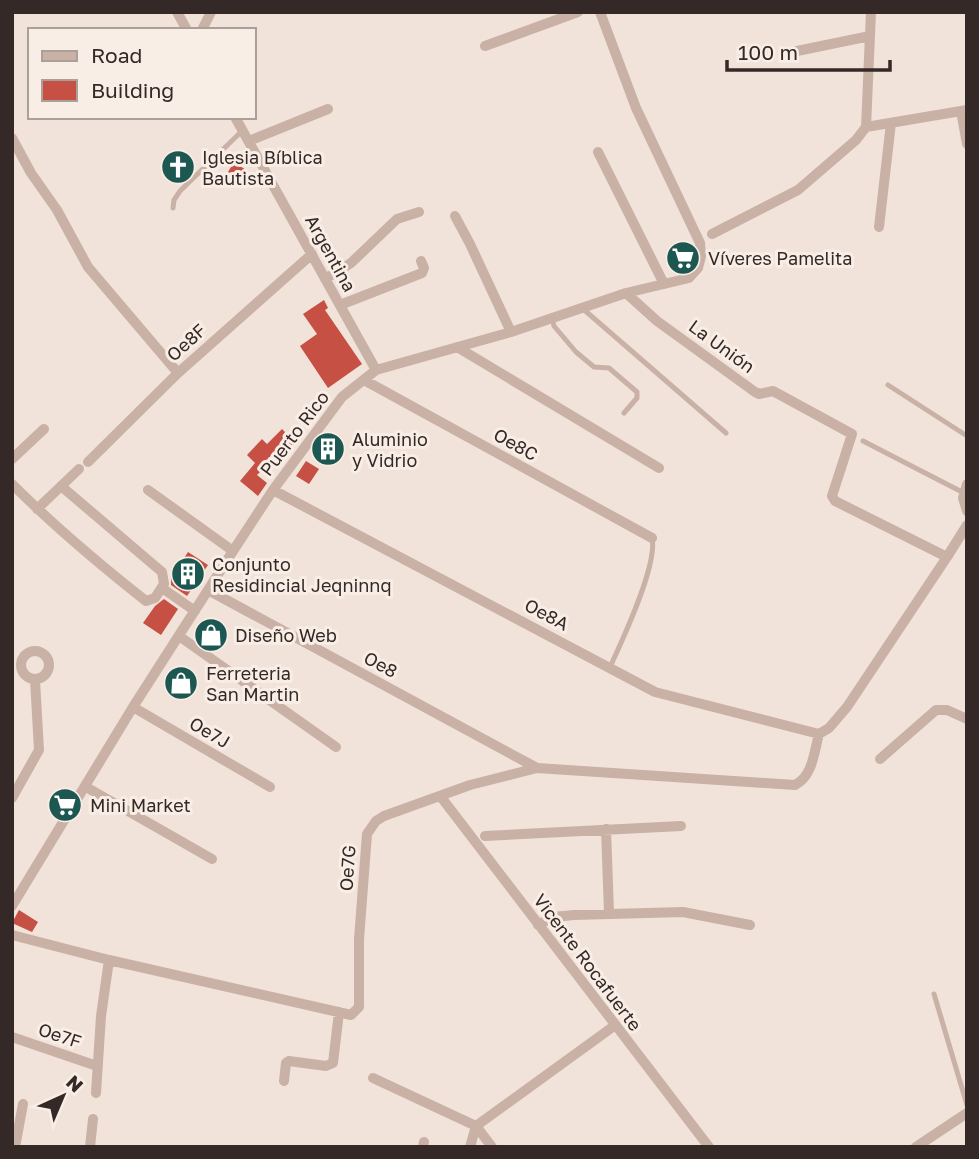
<svg xmlns="http://www.w3.org/2000/svg" width="979" height="1159" font-family="'Golos Text',sans-serif">
<style>
.building{fill:#c65043}
.lines{fill:none;stroke-linecap:round;stroke-linejoin:round}
.lane{stroke:#c9b1a6;stroke-width:5}
.street{stroke:#c9b1a6;stroke-width:10}
.labels{text-anchor:middle;dominant-baseline:central;stroke-width:6;stroke-linejoin:round;paint-order:stroke}
.poi-label{font-size:18px;fill:#352927;stroke:#f9eee6;text-anchor:start}
.street-label{font-size:18px;fill:#352927;stroke:#f9eee6}
</style>
<rect width="100%" height="100%" fill="#f1e3da"/>
<path class="building" d="M181,154L192,165L176,181L165,170Z
M234,162L246,170L237,185L225,177Z
M324,300L328,308L325,310L362,364L328,388L300,346L317,334L303,314Z
M282,429L295,442L276,461L274,458L257,475L267,483L258,496L240,481L255,463L247,455L262,439L267,444Z
M306,461L319,469L309,484L296,476Z
M188,552L208,565L187,596L171,585V578Z
M164,599L178,609L161,635L143,623L155,606Z
M176,671L195,684L186,696L167,682Z
M19,910L38,922L32,932L12,923Z"/>
<g class="lines">
<path class="lane" d="M173,208L174,200L180,191L243,130
M582,308L726,433
M552,318L554,326L576,352L594,367L609,368L637,392V398L624,413
M888,385L967,436
M863,441L964,493
M610,667C622,641 658,565 652,538
M934,994L967,1105"/>
<path class="street" d="M177,12L187,30
M202,30L211,12
M485,46L578,12
M797,51L870,36
M961,111L967,144
M235,117L376,370
M866,127L871,12
M866,127L967,110
M12,138L31,173L57,210L88,267L178,373
M249,141L328,109
M598,152L664,284
M455,216L470,244L511,332
M879,227L891,123
M712,234L798,190L856,140L866,127
M325,279L351,263L397,219L419,212
M626,293L657,321L755,392L759,394L773,391L852,434L832,496L835,501L947,557L967,525
M340,305L422,273L424,268L421,261
M457,347L659,468
M364,380L652,538
M12,459L44,429
M88,462L178,373L312,254
M12,484C54,526 99,564 146,601L155,598L164,584L162,572L61,486
M967,484L963,498L967,511
M148,490L233,551
M273,490L655,692L819,734
M37,509L79,469
M162,588L195,611
M208,590L537,768
M179,636L336,747
M21 665a14 14 0 1 1 28 0a14 14 0 1 1-28 0Z
M133,707L270,787
M819,734L829,728L847,707L947,557
M880,759L936,710H947L967,719
M86,787L212,859
M441,797L709,1147
M12,798L39,750L35,680
M606,829L609,913
M485,836L681,826
M12,906L133,707L233,551L273,490L342,397L376,370L511,332L626,293L689,278L698,268L701,256L700,243L636,108L600,12
M538,925L553,917L574,915L683,912L750,925
M12,935L109,960L351,1015L359,1007V939L367,834L376,821L384,816L470,785L537,768L795,785C813,776 814,752 819,734
M12,1037L97,1066
M373,1078L476,1126L492,1147
M284,1081L286,1063L289,1061L326,1066L333,1063L339,1012
M96,1093L101,1016L109,960
M15,1147L23,1104
M90,1147L93,1119
M423,1147L424,1142
M470,1147L476,1126L614,1026
M916,1147L967,1113"/>
</g>
<defs>
<g id="church-disc" transform="scale(1.75)"><circle r="9.5" fill="#1d5752" stroke="#f9eee6"/><path d="M-1.2-6h2.4v3.5h3.3v2.4h-3.3V6h-2.4V-.1h-3.3v-2.4h3.3Z" fill="#fff"/></g>
<g id="supermarket-disc" transform="scale(1.75)"><circle r="9.5" fill="#1d5752" stroke="#f9eee6"/><path d="M-6-5.5h2.5l.6 2H6L4.5 2H-2.5L-4.4-4H-6ZM-1.5 3.2a1.3 1.3 0 1 0 .1 0ZM3 3.2a1.3 1.3 0 1 0 .1 0Z" fill="#fff"/></g>
<g id="building-disc" transform="scale(1.75)"><circle r="9.5" fill="#1d5752" stroke="#f9eee6"/><path d="M-4-6H4V6H1V3H-1V6H-4ZM-2.5-4.3h1.7v1.8h-1.7ZM.8-4.3h1.7v1.8H.8ZM-2.5-1h1.7V.8h-1.7ZM.8-1h1.7V.8H.8Z" fill="#fff"/></g>
<g id="shop-disc" transform="scale(1.75)"><circle r="9.5" fill="#1d5752" stroke="#f9eee6"/><path d="M-5-2.5h2.3a2.7 3.5 0 0 1 5.4 0H5L5.5 6h-11ZM-1.5-2.5h3a1.5 2.3 0 0 0-3 0Z" fill="#fff"/></g>
</defs>
<g fill-rule="evenodd">
<use href="#church-disc" x="178" y="167"/>
<use href="#supermarket-disc" x="683" y="258"/>
<use href="#building-disc" x="328" y="449"/>
<use href="#building-disc" x="188" y="574"/>
<use href="#shop-disc" x="211" y="635"/>
<use href="#shop-disc" x="181" y="683"/>
<use href="#supermarket-disc" x="65" y="805"/>
</g>
<g class="labels">
<g class="poi-label">
<text x="202" y="157">Iglesia Bíblica<tspan x="202" dy="21">Bautista</tspan></text>
<text x="708" y="258">Víveres Pamelita</text>
<text x="352" y="439">Aluminio<tspan x="352" dy="21">y Vidrio</tspan></text>
<text x="212" y="564">Conjunto<tspan x="212" dy="21">Residincial Jeqninnq</tspan></text>
<text x="235" y="635">Diseño Web</text>
<text x="206" y="673">Ferreteria<tspan x="206" dy="21">San Martin</tspan></text>
<text x="90" y="805">Mini Market</text>
</g>
<g class="street-label">
<text transform="translate(331 253) rotate(61)">Argentina</text>
<text transform="translate(186 342) rotate(-42)">Oe8F</text>
<text transform="translate(722 346) rotate(36)">La Unión</text>
<text transform="translate(294 433) rotate(-53)">Puerto Rico</text>
<text transform="translate(516 444) rotate(29)">Oe8C</text>
<text transform="translate(547 614) rotate(28)">Oe8A</text>
<text transform="translate(381 664) rotate(28)">Oe8</text>
<text transform="translate(210 732) rotate(30)">Oe7J</text>
<text transform="translate(347 868) rotate(-86)">Oe7G</text>
<text transform="translate(588 962) rotate(53)">Vicente Rocafuerte</text>
<text transform="translate(60 1035) rotate(18)">Oe7F</text>
</g>
</g>
<rect width="979" height="1159" fill="none" stroke="#352927" stroke-width="28"/>
<rect x="28" y="28" width="228" height="91" fill="#f9eee6" stroke="#ab9f9a" stroke-width="2"/>
<rect x="42" y="51" width="35" height="10" fill="#c9b1a6" stroke="#ab9f9a" stroke-width="2"/>
<text x="91" y="63" font-size="21" fill="#352927">Road</text>
<rect x="42" y="80" width="35" height="21" fill="#c65043" stroke="#ab9f9a" stroke-width="2"/>
<text x="91" y="98" font-size="21" fill="#352927">Building</text>
<g transform="translate(63 1096) rotate(44)" stroke="#f9eee6" stroke-width="5" paint-order="stroke">
<path d="M0-5L12 26L0 18L-12 26Z" fill="#352927"/>
<text y="-10" font-size="19" font-weight="bold" text-anchor="middle" fill="#352927">N</text>
</g>
<path d="M727 60v10h163v-10" fill="none" stroke="#352927" stroke-width="3.5"/>
<text x="738" y="60" font-size="21" fill="#352927" stroke="#f9eee6" stroke-width="5" paint-order="stroke">100 m</text>
</svg>
